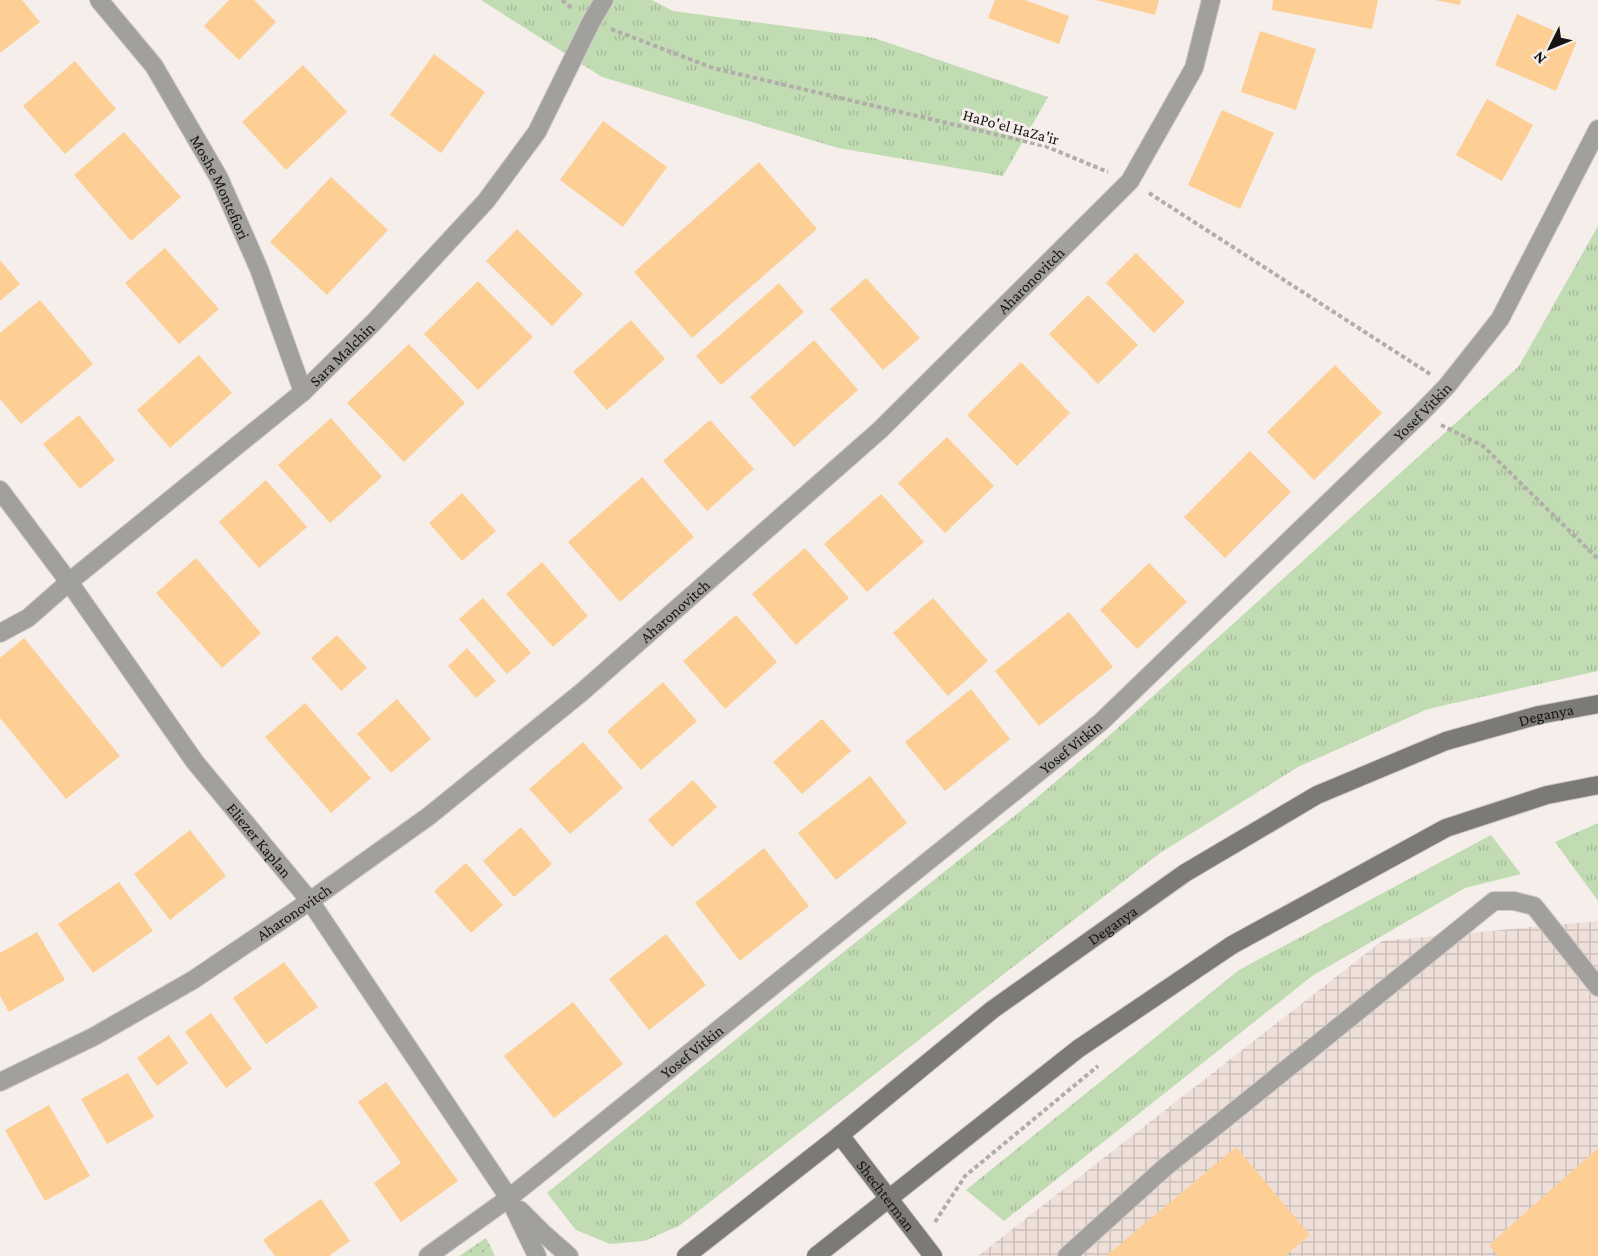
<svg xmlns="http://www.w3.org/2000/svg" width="1598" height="1256" font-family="'Crimson Pro',serif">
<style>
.industrial{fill:url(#industrial-grid)}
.grass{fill:url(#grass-dots)}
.park{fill:url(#park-tufts)}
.building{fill:#fdcf94}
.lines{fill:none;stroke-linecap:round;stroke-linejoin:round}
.street-casing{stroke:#d1cbc8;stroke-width:20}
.secondary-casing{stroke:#d1cbc8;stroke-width:20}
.path{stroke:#b2acaa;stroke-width:4;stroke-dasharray:4.5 3;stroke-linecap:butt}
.street{stroke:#a1a09d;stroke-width:18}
.secondary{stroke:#7b7a76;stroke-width:18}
.labels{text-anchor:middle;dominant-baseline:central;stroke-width:6;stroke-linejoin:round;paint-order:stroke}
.street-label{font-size:16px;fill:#161312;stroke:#f5eeeb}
</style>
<defs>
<pattern id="industrial-grid" width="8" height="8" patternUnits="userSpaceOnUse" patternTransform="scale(1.5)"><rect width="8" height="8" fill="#efdfd9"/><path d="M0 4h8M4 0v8" fill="none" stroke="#ccbeb9"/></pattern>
<pattern id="grass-dots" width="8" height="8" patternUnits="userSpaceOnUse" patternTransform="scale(1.5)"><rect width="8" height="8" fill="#c1dcb3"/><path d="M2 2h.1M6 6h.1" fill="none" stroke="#a5bc99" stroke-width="1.8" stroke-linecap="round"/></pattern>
<pattern id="park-tufts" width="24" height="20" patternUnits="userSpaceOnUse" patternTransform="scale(1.5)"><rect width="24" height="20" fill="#c1dcb3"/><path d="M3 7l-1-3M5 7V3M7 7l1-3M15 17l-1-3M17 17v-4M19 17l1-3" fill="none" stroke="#a5bc99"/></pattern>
</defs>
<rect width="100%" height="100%" fill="#f5eeeb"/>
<path class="industrial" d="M1598,921V1256H978L1382,941Z"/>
<path class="grass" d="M486,1238L495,1256H459Z"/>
<path class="park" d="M481,0H652L673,11L874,38L1048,97L1003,176L838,148L602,77Z
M1598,226V671L1428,709L1298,767L1160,853L679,1226L644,1241L610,1244L576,1230L547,1193L826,966L1033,801L1102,742L1519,366Z
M1598,823V901L1555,842Z
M1491,835L1521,874L1465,888L1312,976L1004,1221L966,1190L1239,970Z"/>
<path class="building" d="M0,0H22L40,22L0,53Z
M229,0H254L276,22L239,60L204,26Z
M995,0H1025L1069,16L1059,44L988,18Z
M1096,0H1159L1155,15Z
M1273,0H1378L1372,29L1272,10Z
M1435,0H1461L1460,5Z
M1517,14L1577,41L1556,91L1495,65Z
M1260,31L1316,49L1296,110L1241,92Z
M434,54L485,92L441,153L390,115Z
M75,61L116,109L65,154L23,106Z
M303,65L347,112L286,170L242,122Z
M1487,99L1533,125L1502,181L1456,155Z
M1222,110L1274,133L1240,209L1188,185Z
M603,121L667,167L623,227L560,180Z
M124,132L181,197L131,241L74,175Z
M759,162L817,229L692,338L634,272Z
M331,177L388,230L327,295L270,242Z
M517,229L583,294L552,326L486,261Z
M165,248L219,309L179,344L125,283Z
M1136,253L1185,302L1154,333L1106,283Z
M0,260L20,284L0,301Z
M866,278L920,338L883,370L830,309Z
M478,281L533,337L478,390L424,334Z
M779,283L804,312L721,385L696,356Z
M1088,295L1138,345L1098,384L1049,334Z
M40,300L93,364L21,424L0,399V333Z
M631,320L665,359L607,410L573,372Z
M814,340L858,390L794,447L750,397Z
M409,344L465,403L404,462L347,403Z
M199,355L232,393L170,448L137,410Z
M1021,362L1070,413L1017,466L967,415Z
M1335,365L1382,413L1314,480L1267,432Z
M79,415L115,460L80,489L43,444Z
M331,418L382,477L330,523L278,465Z
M710,420L754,469L707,511L663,461Z
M947,437L994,486L945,533L898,483Z
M1250,451L1291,492L1225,558L1184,517Z
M642,477L694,537L620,602L568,542Z
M266,480L307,527L259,568L219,522Z
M462,493L496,531L462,561L429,523Z
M881,494L924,542L867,592L824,544Z
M805,548L849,598L796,645L752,594Z
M196,558L261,633L222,668L156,593Z
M542,562L588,616L553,647L506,594Z
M1149,563L1187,602L1137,649L1100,610Z
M483,598L531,653L507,674L459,619Z
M933,598L988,661L948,696L893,633Z
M1069,612L1113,667L1039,726L995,671Z
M736,615L777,662L725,709L683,661Z
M337,635L367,668L341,691L311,658Z
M24,638L120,756L66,799L0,718V658Z
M467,648L496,681L476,698L448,666Z
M663,682L697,721L641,770L607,731Z
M971,689L1010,739L945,791L905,742Z
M397,699L431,739L391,773L357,734Z
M305,703L371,778L331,813L265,737Z
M822,719L851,751L802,794L773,762Z
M583,742L623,788L570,834L529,789Z
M870,776L907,823L836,880L798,833Z
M693,780L717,807L672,847L648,820Z
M521,827L552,864L514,897L483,861Z
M190,830L226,876L170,920L134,874Z
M764,848L809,906L740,961L695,903Z
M466,863L503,905L471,933L434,891Z
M119,882L153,931L93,973L58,924Z
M37,932L65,980L9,1012L0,996V953Z
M666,934L706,985L649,1030L609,979Z
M284,962L318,1007L266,1044L233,998Z
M573,1002L623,1064L554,1118L504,1056Z
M211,1013L252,1069L226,1088L185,1032Z
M169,1035L188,1063L157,1086L137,1058Z
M128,1073L154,1117L107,1144L81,1099Z
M386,1082L458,1181L401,1222L374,1183L401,1163L358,1102Z
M49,1105L90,1176L45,1201L5,1130Z
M1236,1147L1310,1235L1285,1256H1106Z
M1598,1148V1256H1498L1489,1245Z
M321,1199L350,1241L329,1256H275L263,1240Z"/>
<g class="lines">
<g class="street-casing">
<g id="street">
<path id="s1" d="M99,0L154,66L219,178L259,269L303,392"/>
<path id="s2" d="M0,490L69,582L195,762L310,901L509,1198L537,1256"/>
<path id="s3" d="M0,633L28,618L69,582L303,392L375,321L486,201L537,132L591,22L604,0"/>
<path id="s4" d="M0,1082L93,1037L193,980L310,901L429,816L582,692L880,430L1130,181L1194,68L1211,0"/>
<path d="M520,1210L544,1234L569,1256"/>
<path id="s5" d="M428,1256L509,1198L1101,722L1419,415L1447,386L1500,319L1598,129"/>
<path d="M1067,1256L1163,1169L1494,901H1514L1534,906L1598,987"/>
</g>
</g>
<g class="secondary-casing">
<g id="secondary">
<path id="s6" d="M840,1135L933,1256"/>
<path id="s7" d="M686,1256L840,1135L992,1010L1185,873L1317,795L1446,741L1539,715L1598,704"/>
<path d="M816,1256L1078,1049L1232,945L1446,828L1547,795L1598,785"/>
</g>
</g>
<path class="path" d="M562,0L573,9
M611,29L713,68L1045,146L1108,172
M1149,193L1430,374
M1441,425L1483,446L1598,559
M935,1222L965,1176L1098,1066"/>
<use href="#street" class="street"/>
<use href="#secondary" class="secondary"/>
</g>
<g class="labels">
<g class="street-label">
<text transform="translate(1011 127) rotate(15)">HaPo'el HaZa'ir</text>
<text stroke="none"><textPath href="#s1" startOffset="224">Moshe Montefiori</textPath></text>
<text stroke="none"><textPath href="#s4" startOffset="1312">Aharonovitch</textPath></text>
<text stroke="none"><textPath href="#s3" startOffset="442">Sara Malchin</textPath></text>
<text stroke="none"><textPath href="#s5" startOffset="1306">Yosef Vitkin</textPath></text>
<text stroke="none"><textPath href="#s4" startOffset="826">Aharonovitch</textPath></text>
<text stroke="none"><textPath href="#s7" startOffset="1026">Deganya</textPath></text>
<text stroke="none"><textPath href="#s5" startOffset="820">Yosef Vitkin</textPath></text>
<text stroke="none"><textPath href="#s2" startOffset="436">Eliezer Kaplan</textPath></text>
<text stroke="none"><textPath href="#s4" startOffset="340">Aharonovitch</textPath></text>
<text stroke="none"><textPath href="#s7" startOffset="540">Deganya</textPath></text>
<text stroke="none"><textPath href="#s5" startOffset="334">Yosef Vitkin</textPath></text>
<text stroke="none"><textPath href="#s6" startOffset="76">Shechterman</textPath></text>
</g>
</g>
<g transform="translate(1550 48) rotate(227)" stroke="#f5eeeb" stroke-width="4.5" paint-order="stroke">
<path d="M0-4.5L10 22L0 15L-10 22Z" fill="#161312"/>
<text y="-9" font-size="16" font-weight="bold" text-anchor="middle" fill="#161312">N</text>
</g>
</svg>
